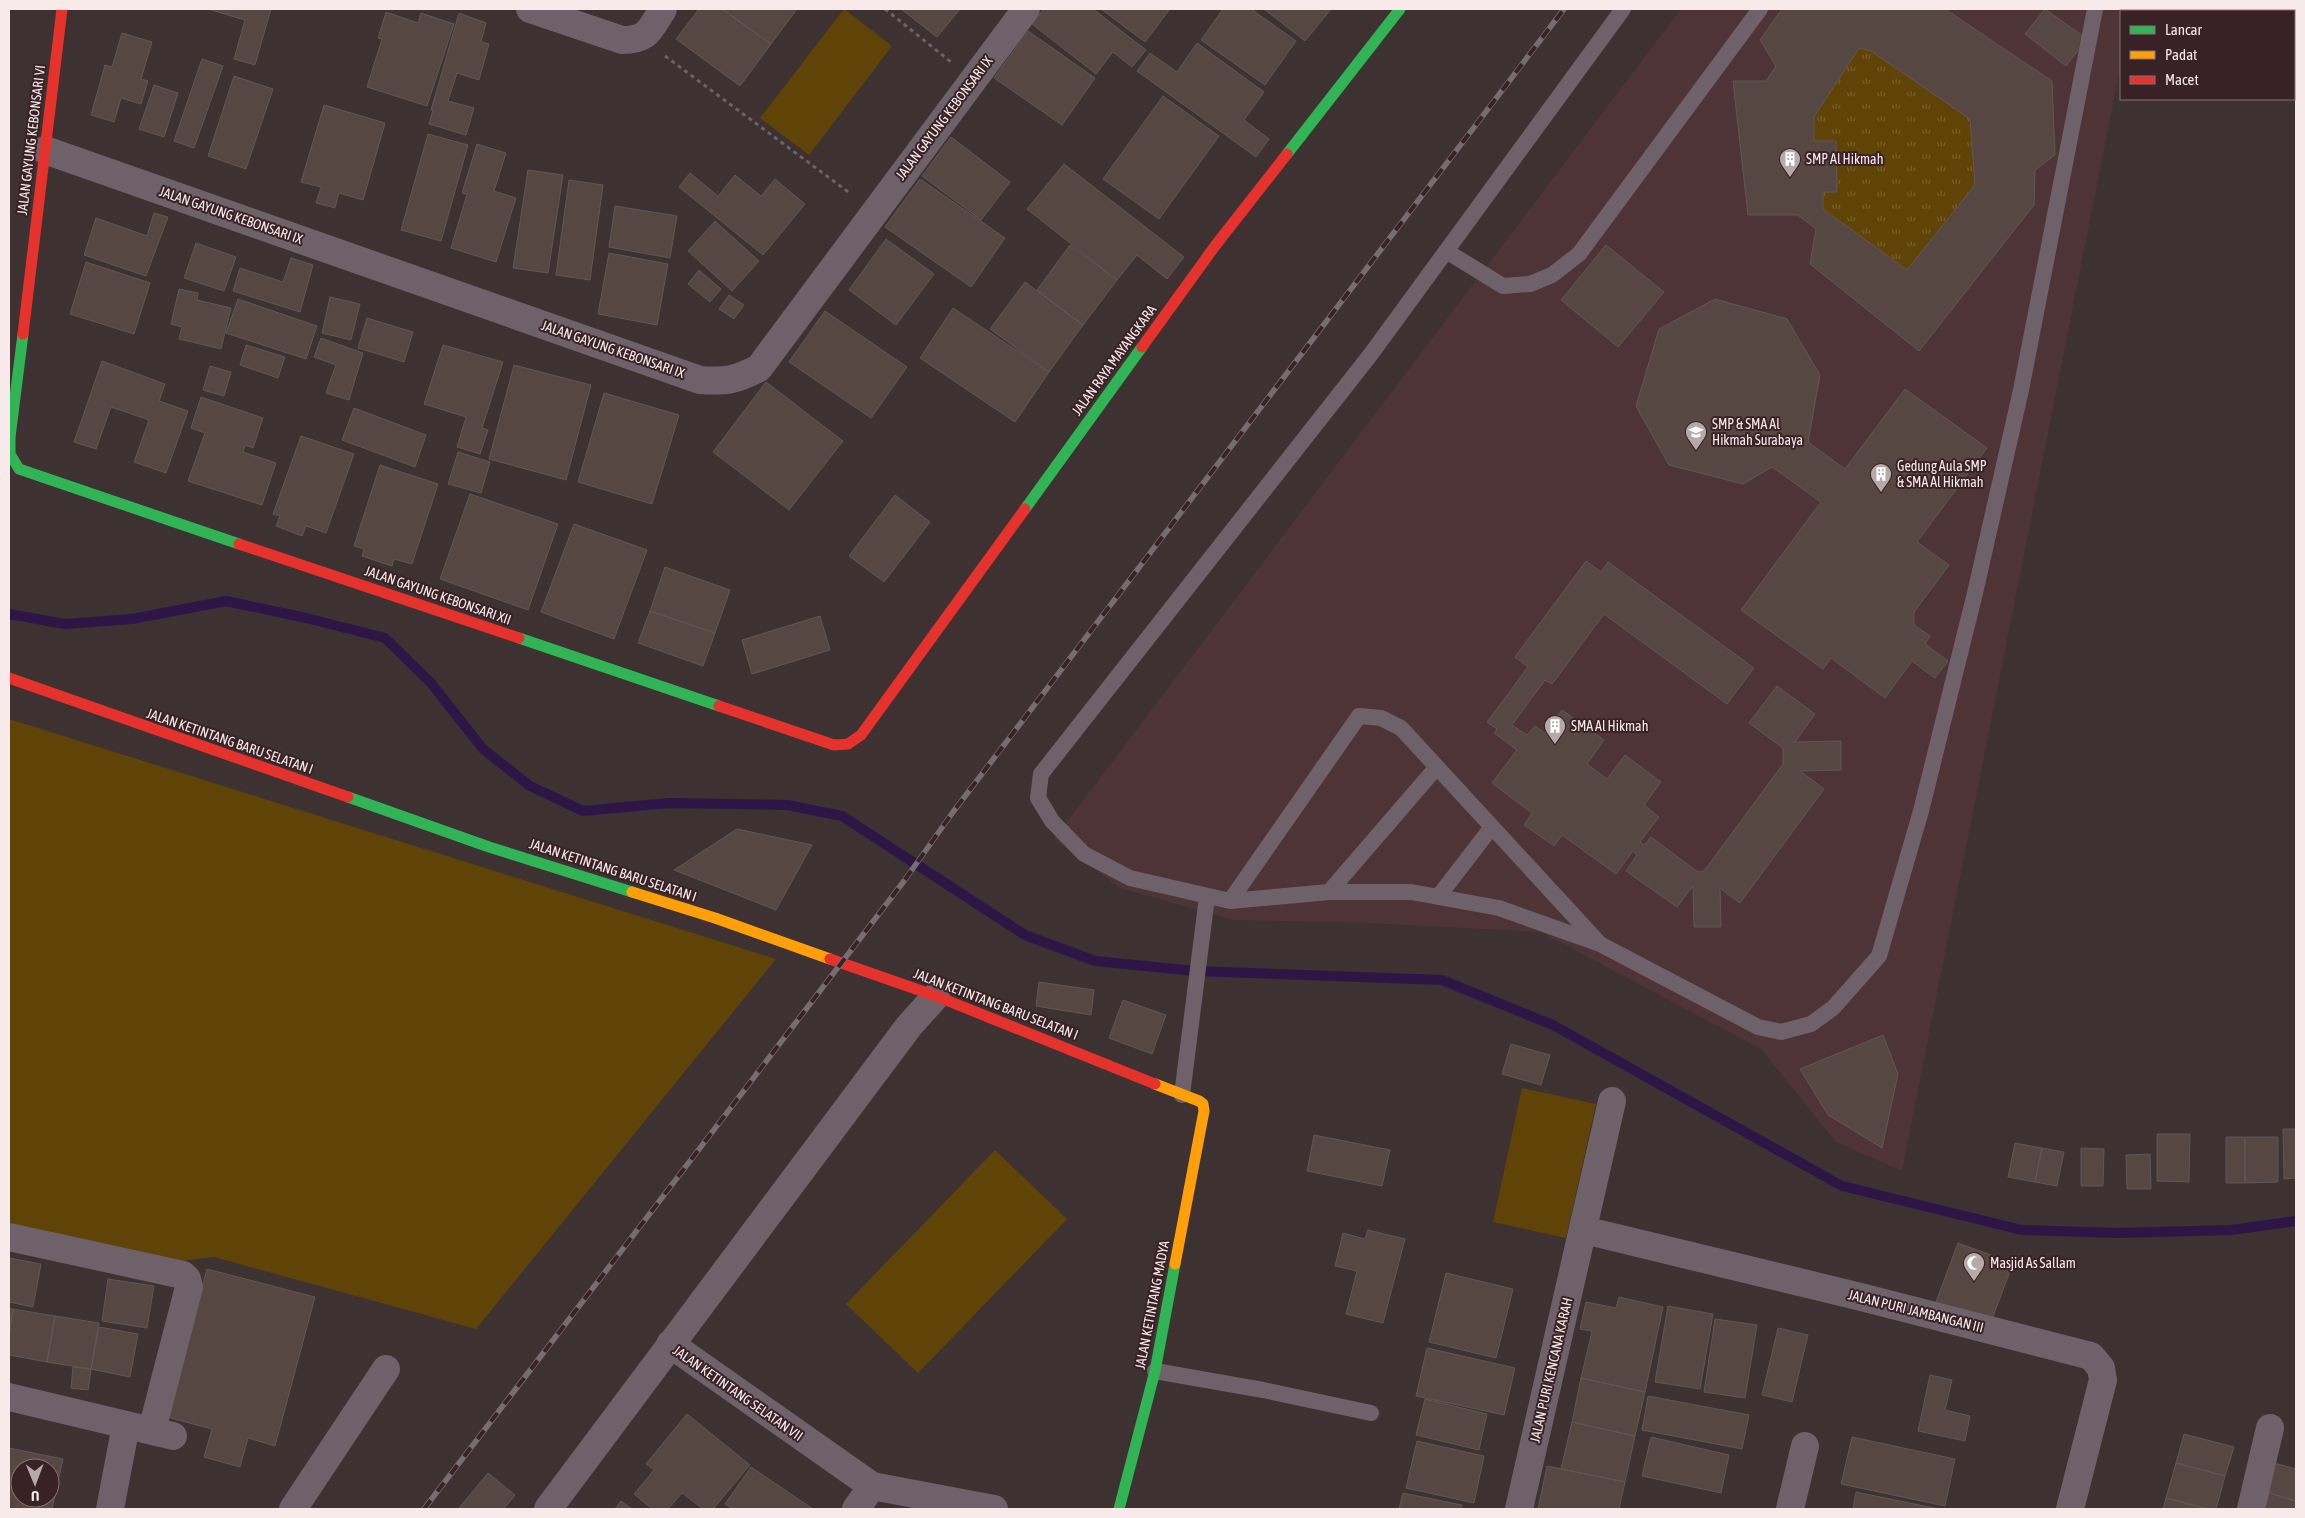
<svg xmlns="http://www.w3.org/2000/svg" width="2305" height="1518" font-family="'Asap Condensed',sans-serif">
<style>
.built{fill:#4e3437}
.grass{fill:#604407}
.park{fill:url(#park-tufts)}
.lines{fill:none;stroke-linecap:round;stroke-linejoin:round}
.stream{stroke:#2d1646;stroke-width:10}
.building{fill:#574742;stroke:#605756;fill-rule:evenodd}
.path{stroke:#6d6168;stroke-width:3;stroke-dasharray:4 4;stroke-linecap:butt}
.lane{stroke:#6e616a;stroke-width:16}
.street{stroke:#6e616a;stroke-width:28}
.fast{stroke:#30b455;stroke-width:11}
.slow{stroke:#ff9f0a;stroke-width:11}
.jam{stroke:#e5322d;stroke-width:11}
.rail-casing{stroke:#786c72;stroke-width:5.5}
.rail{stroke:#382225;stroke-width:4;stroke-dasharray:11;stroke-linecap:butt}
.labels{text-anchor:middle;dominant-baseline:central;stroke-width:4;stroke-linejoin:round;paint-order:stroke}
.street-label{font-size:14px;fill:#f8e9eb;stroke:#382225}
.poi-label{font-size:14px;fill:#f8e9eb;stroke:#382225;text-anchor:start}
</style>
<defs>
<pattern id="park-tufts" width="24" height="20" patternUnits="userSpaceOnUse" patternTransform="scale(1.25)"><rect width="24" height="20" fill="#604407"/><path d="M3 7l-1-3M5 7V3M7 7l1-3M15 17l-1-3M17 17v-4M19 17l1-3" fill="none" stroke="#785f2b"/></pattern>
</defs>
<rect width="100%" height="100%" fill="#3d3132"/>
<path class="built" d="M1681,9H2132V11H2121V64L1902,1171L1836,1142L1761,1049L1541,932L1370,923L1234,920L1120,888L1054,839Z"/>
<path class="grass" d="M844,9L892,46L809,155L760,118Z
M9,719L776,959L476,1329L214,1257L181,1261L9,1223Z
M1522,1088L1596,1104L1566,1238L1493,1222Z
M995,1150L1067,1219L918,1373L846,1304Z"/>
<path class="park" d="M1859,48L1871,51L1970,119L1975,185L1907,270L1823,209V192H1837L1836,141H1814V117Z"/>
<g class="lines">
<path class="stream" d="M9,614L65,624L132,619L226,601L306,618L385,638L431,683L483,749L530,786L583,811L669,803L787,805L842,816L1025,935L1095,961L1195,971L1442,980L1553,1025L1842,1186L2022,1230L2118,1233L2231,1230L2296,1221"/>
</g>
<path class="building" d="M208,9H271L255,65L234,59L245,20Z
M699,9H722L771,44L740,86L676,39Z
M722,9H797L771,44Z
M901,9H960L937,37Z
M1044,9H1093L1146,50L1132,67L1113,52L1096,74L1032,24Z
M1101,9H1170L1145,42Z
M1223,9H1251L1296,41L1265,85L1201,40Z
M1264,9H1331L1305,41Z
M1782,9H1945L2052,81L2055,155L2035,170L2034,205L1919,351L1810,264L1816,229L1798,215H1748L1733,81H1766L1776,66L1760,40ZM1859,48L1871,51L1970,119L1975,185L1907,270L1823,209V192H1837L1836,141H1814V117Z
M2045,9L2087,39L2066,66L2025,34Z
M386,12L418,23L421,13L454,24L427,106L367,87L382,39L378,38Z
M459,13L486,23L481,42L489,44L479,80L457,73L448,101L474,108L466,135L429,124L433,110H431Z
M1028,31L1095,78L1062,125L994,78Z
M122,33L152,42L141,79L148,81L141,104L121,98L114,122L91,115L105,65L112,67Z
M1197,43L1264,92L1244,120L1269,139L1256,157L1137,71L1150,53L1177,72Z
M202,59L223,66L194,148L174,141Z
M234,76L273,89L246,169L208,156Z
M154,85L178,93L164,137L139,129Z
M1163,96L1219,136L1159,219L1103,179Z
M324,105L385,123L363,200L339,193L335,208L316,203L321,187L301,182Z
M428,134L468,145L441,241L401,230Z
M951,137L1010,182L981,220L922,176Z
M477,144L506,153L494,191L516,198L496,262L451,248L467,194L462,193Z
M1064,164L1184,257L1167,279L1137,255L1117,280L1027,209Z
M528,170L563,175L548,273L513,268Z
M690,173L718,196L735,175L761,196L775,179L805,204L763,255L679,187Z
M920,179L1005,238L971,287L885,227Z
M569,180L603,185L590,280L556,275Z
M615,206L677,216L670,258L609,247Z
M154,213L168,217L146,276L84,255L96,218L147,236Z
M715,221L759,261L732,291L688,251Z
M886,239L934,274L896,325L849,290Z
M196,243L236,257L224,291L184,278Z
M1070,245L1117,280L1083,325L1037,290Z
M1606,245L1664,292L1618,347L1561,300Z
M609,253L668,264L657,325L598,314Z
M291,258L313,265L300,312L233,291L240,268L283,282Z
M86,262L150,283L134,334L70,314Z
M699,270L721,289L710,302L688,284Z
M1025,282L1083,325L1049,372L990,329Z
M179,289L198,293L197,300L231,308L221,349L179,339L182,327L171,324Z
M729,295L744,305L734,319L719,309Z
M330,297L360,304L351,340L322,333Z
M238,299L317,326L306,359L226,333Z
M1715,299L1787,319L1820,375L1808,442L1845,469L1905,389L1987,448L1917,542L1949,565L1914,612V625L1930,636L1925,644L1948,661L1935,678L1912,661L1885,698L1831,658L1823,669L1741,610L1821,502L1772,467L1743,484L1669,465L1636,406L1659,329Z
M953,308L1049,372L1015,422L920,358Z
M825,311L907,367L871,418L789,362Z
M367,318L413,332L404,362L358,348Z
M321,338L363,353L349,400L326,393L336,365L314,357Z
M246,345L285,357L278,378L240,365Z
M443,345L503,362L482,428L488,430L480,454L457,447L466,417L424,404Z
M102,361L165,384L159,401L188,411L166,473L134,462L149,420L111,407L96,449L74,442Z
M514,365L591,385L566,480L489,459Z
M210,366L231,372L224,396L203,390Z
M766,382L843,441L789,510L713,452Z
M604,393L679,415L652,504L578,482Z
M201,397L263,418L253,448L245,445L243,452L276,463L262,505L188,481L205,433L191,428Z
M354,408L426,435L415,467L342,440Z
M301,436L354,454L326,533L306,526L302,536L276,526L280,516L273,514Z
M458,452L490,462L481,493L448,484Z
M380,465L438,484L412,564L394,559L392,566L362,556L364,549L354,546Z
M470,494L558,524L528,610L440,579Z
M895,495L930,522L884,582L849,556Z
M574,524L647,550L614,639L541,612Z
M1586,561L1601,572L1608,562L1754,668L1727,704L1604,614L1552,684L1545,680L1512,725L1527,735L1535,726L1545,733L1562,710L1604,740L1587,764L1607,779L1625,755L1661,782L1644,805L1659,817L1640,842L1644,845L1651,837L1698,872L1704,871L1783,764V748L1749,723L1777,686L1815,714L1795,742L1841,741V770L1800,771L1824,789L1740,903L1720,888L1721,927H1694L1693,886L1677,907L1626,871L1637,855L1633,851L1616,874L1562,835L1554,846L1524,825L1532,813L1492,783L1517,750L1494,733L1497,729L1487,722L1528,667L1515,657Z
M665,567L730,590L715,633L650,611Z
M650,611L715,633L703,666L638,643Z
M820,616L830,650L752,674L742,640Z
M737,829L812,845L776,910L674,870Z
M1039,982L1094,990L1091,1015L1036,1006Z
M1123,1000L1166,1015L1152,1054L1109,1038Z
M1883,1035L1898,1074L1882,1148L1828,1115L1800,1069Z
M1511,1044L1550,1055L1541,1085L1502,1074Z
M2283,1129H2296V1178L2284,1179Z
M2157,1134H2190L2189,1182L2157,1181Z
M1314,1135L1390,1150L1382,1186L1307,1171Z
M2226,1137H2245V1183H2226Z
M2245,1137H2278V1182L2245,1183Z
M2015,1143L2042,1148L2035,1182L2008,1177Z
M2042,1148L2064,1152L2057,1186L2035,1182Z
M2081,1148L2104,1149L2103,1186H2081Z
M2150,1154L2151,1189H2127L2126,1155Z
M1368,1230L1405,1239L1383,1323L1346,1314L1357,1271L1335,1266L1343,1233L1365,1239Z
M1958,1243L2013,1263L1991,1322L1936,1302Z
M9,1258L41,1264L33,1307L9,1302Z
M207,1269L315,1297L275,1446L248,1438L240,1467L204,1457L212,1429L167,1417Z
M1446,1273L1513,1289L1496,1358L1429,1342Z
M108,1279L154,1286L147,1328L102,1321Z
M1619,1297L1663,1307L1645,1392L1581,1378L1592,1331L1580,1329L1586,1302L1616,1308Z
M1668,1306L1713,1314L1700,1389L1655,1382Z
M9,1308L13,1309L9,1336Z
M13,1309L55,1316L47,1362L9,1355V1336Z
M55,1316L99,1323L91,1369L47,1362Z
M1715,1319L1757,1325L1745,1398L1704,1392Z
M99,1327L138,1334L130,1377L91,1369Z
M1778,1328L1808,1335L1792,1402L1762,1395Z
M1427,1348L1515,1368L1504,1415L1416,1396Z
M73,1367L91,1369L88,1390L71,1388Z
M1930,1375L1952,1380L1945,1410L1970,1416L1965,1441L1918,1431Z
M1581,1378L1645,1392L1635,1436L1572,1422Z
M1648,1396L1749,1415L1742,1449L1642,1430Z
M1425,1399L1487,1414L1479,1450L1416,1435Z
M687,1414L750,1465L713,1509H703L682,1493L668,1509H652L634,1494L654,1470L646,1464Z
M1572,1422L1635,1436L1625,1482L1561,1469Z
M2184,1434L2234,1447L2225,1476L2176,1463Z
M1651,1437L1729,1455L1721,1493L1642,1476Z
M1852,1437L1955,1459L1945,1506L1841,1484Z
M1417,1441L1484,1456L1474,1503L1406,1488Z
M9,1448L63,1459L52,1509H9ZM20,1468H50V1498H20Z
M2176,1463L2225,1476L2216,1509H2208L2166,1498Z
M2274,1463L2296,1469V1501L2266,1492Z
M1547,1466L1625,1482L1619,1509H1538Z
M751,1467L813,1509H733L725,1504Z
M488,1473L515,1495L504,1509H461L459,1508Z
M1856,1492L1939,1509H1853Z
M2266,1492L2296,1501V1509H2261Z
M1403,1493L1462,1505L1461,1509H1399Z
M2166,1498L2208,1509H2163Z
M621,1501L632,1509H615Z"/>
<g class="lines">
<path class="path" d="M885,9L951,62
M665,56L851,194"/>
<path class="lane" d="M1623,9L1371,354L1041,774L1038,798L1052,821L1084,854L1130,878L1230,901L1329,892H1411L1499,908L1600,944L1758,1027L1781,1032L1811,1024L1833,1008L1879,956L1921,811L1975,593L2021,390L2095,9
M1446,251L1503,286L1530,284L1552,275L1579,254L1760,9
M1329,892L1436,768
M1438,897L1491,828
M1230,901L1359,716L1381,718L1401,728L1598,942
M1182,1095L1207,897
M1155,1371L1263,1390L1371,1413"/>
<path class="street" d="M530,9L622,40C649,40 650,29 663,9
M45,150L700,380C726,382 736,380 759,368L1026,9
M1584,1230L1861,1297L2091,1356L2101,1368L2103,1380L2070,1509
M9,1237L183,1275L187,1279L189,1287L152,1430
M670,1344L872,1486L994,1509
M9,1397L173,1436
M110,1509L126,1425
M293,1509L386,1369
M548,1509L909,1026L936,996
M856,1509L872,1486
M1519,1509L1612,1101
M1790,1509L1805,1446
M2251,1509L2270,1428"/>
<path class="fast" d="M1287,154L1400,9
M23,334L10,437V454L19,469L239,544
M1025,509L1142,347
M519,638L719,706
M348,797L489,847L632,892
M1119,1509L1155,1371L1175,1264"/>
<path class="slow" d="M632,892L715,918L830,959
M1155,1084L1199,1101L1203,1104L1204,1111L1175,1264"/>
<path class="jam" d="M23,334L62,9
M1142,347L1215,246L1287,154
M239,544L519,638
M9,678L348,797
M719,706L834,745L848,744L861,735L1025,509
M830,959L936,996L1155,1084"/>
<g class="rail-casing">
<path id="rail" d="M424,1509L904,881L953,812L1564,9"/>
</g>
<use href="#rail" class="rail"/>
</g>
<defs>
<g id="building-pin" transform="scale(1.125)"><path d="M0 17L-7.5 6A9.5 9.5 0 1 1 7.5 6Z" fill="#b7a9aa" stroke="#382225"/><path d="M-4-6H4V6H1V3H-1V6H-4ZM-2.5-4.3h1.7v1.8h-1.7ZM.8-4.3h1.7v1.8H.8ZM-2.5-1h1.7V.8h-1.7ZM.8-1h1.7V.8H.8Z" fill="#fff"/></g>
<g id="school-pin" transform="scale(1.125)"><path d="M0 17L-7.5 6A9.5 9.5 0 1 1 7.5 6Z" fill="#b7a9aa" stroke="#382225"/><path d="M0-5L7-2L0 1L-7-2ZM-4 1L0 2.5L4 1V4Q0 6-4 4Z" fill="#fff"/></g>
<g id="mosque-pin" transform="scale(1.125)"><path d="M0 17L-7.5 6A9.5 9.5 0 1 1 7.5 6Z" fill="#b7a9aa" stroke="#382225"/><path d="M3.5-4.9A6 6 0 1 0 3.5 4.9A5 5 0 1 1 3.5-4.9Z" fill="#fff"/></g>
</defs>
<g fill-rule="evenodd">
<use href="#building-pin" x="1790" y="159"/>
<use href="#school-pin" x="1696" y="432"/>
<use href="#building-pin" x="1881" y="474"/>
<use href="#building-pin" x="1555" y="726"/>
<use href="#mosque-pin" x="1974" y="1263"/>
</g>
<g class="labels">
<g class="street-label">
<text transform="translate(944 118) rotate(-53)">JALAN GAYUNG KEBONSARI IX</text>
<text transform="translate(31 140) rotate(-83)">JALAN GAYUNG KEBONSARI VI</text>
<text transform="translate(231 215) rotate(19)">JALAN GAYUNG KEBONSARI IX</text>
<text transform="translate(613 349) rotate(19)">JALAN GAYUNG KEBONSARI IX</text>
<text transform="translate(1114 360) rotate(-54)">JALAN RAYA MAYANGKARA</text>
<text transform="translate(438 595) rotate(19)">JALAN GAYUNG KEBONSARI XII</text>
<text transform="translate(230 741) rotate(19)">JALAN KETINTANG BARU SELATAN I</text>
<text transform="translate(613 870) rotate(18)">JALAN KETINTANG BARU SELATAN I</text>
<text transform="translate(996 1004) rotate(21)">JALAN KETINTANG BARU SELATAN I</text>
<text transform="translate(1152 1305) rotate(-79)">JALAN KETINTANG MADYA</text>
<text transform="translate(1916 1311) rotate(14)">JALAN PURI JAMBANGAN III</text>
<text transform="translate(1551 1370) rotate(-77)">JALAN PURI KENCANA KARAH</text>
<text transform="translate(738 1393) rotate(35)">JALAN KETINTANG SELATAN VII</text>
</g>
<g class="poi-label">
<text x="1806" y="159">SMP Al Hikmah</text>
<text x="1712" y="424">SMP &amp; SMA Al<tspan x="1712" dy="16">Hikmah Surabaya</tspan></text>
<text x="1897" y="466">Gedung Aula SMP<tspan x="1897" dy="16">&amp; SMA Al Hikmah</tspan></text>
<text x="1571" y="726">SMA Al Hikmah</text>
<text x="1990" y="1263">Masjid As Sallam</text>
</g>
</g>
<rect width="2305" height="1518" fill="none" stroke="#f8e9eb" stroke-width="20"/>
<rect x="2120" y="10" width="175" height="90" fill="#382225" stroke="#857274"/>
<rect x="2130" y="26" width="25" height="8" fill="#30b455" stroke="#857274"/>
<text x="2165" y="35" font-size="15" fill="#f8e9eb">Lancar</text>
<rect x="2130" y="51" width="25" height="8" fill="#ff9f0a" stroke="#857274"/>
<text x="2165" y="60" font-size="15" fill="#f8e9eb">Padat</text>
<rect x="2130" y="76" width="25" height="8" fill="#e5322d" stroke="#857274"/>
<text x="2165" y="85" font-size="15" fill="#f8e9eb">Macet</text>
<g transform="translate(35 1483) rotate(179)"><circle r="24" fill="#382225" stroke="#857274"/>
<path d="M0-4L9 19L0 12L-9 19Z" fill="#b7a9aa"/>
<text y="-8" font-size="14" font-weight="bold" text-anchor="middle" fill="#f8e9eb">U</text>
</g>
</svg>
